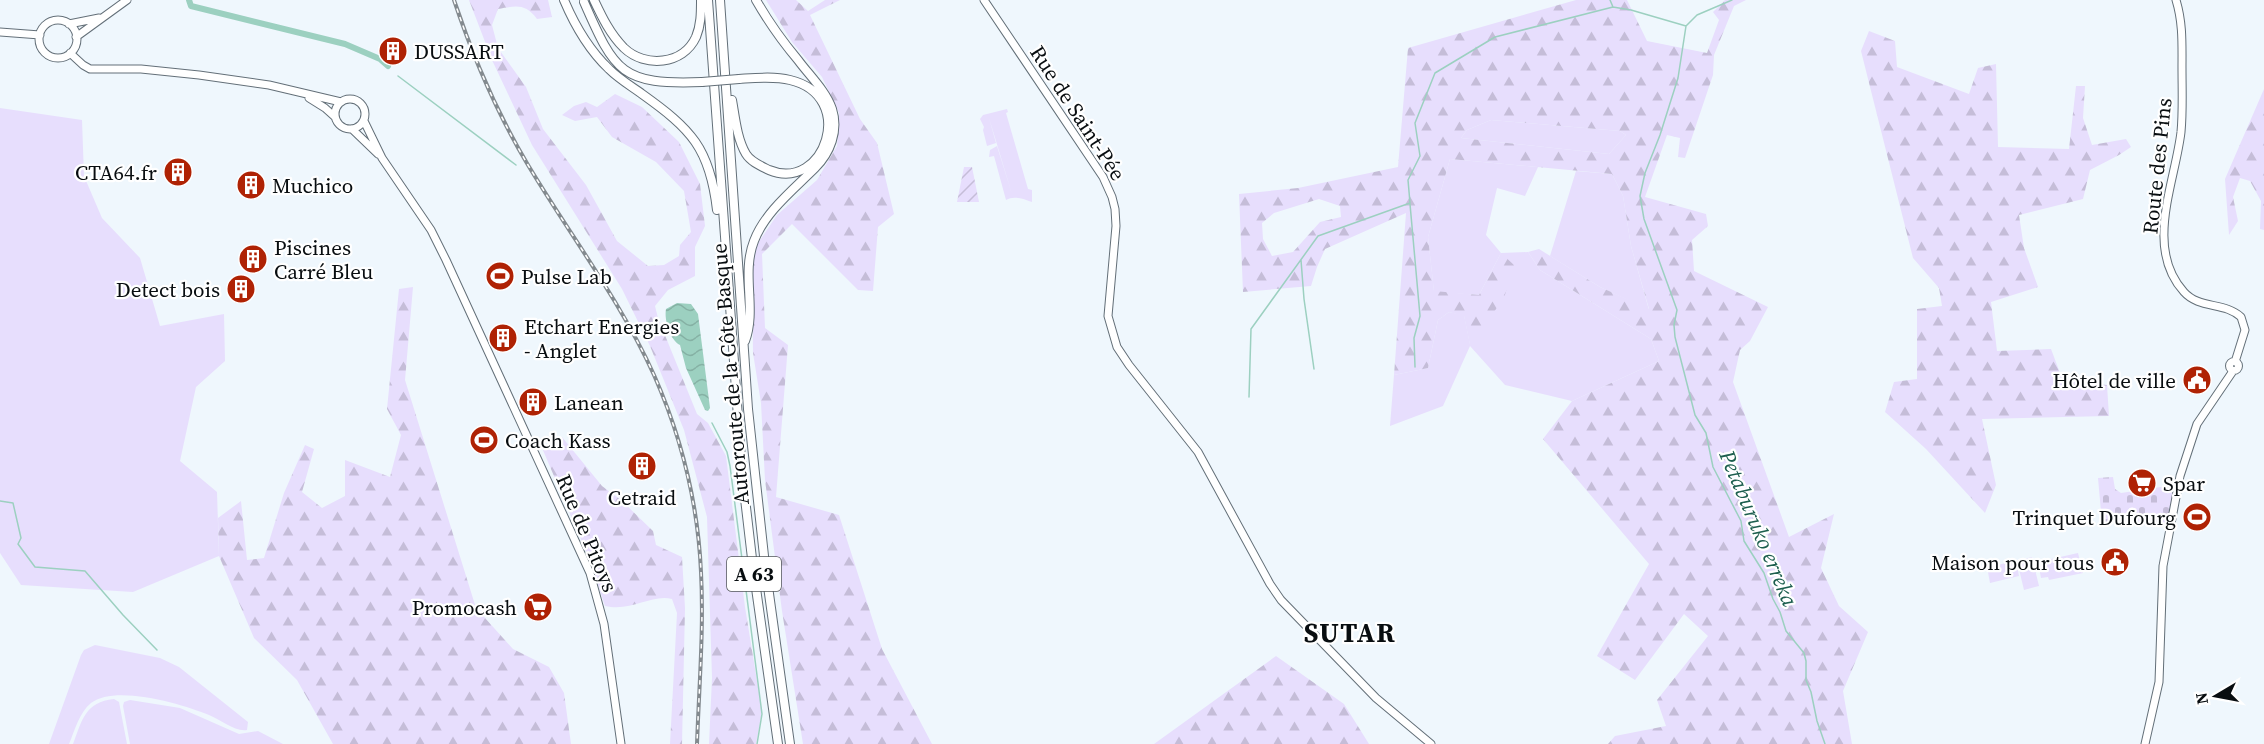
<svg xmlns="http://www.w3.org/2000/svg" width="2264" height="744" font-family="'Source Serif 4',serif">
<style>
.green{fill:#e7defd}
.forest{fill:url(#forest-firs);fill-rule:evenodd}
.cemetery{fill:url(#cemetery-stones)}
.garden{fill:url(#garden-furrows)}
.water{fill:url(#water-waves)}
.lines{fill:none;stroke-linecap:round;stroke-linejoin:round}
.stream{stroke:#9cd0c0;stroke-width:1.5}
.canal{stroke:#9cd0c0;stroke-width:6}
.secondary-casing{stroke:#636f78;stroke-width:9}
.highway-casing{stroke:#636f78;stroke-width:10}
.secondary{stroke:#fff;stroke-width:7}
.highway{stroke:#fff;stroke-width:8}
.rail-casing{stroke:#838a8f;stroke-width:4}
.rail{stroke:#fff;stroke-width:1.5;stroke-dasharray:4.5;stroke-linecap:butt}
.highway-bridge-casing{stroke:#636f78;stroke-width:10;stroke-linecap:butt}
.highway-bridge{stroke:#fff;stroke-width:8}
.labels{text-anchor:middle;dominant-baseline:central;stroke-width:4.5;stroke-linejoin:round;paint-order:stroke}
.shield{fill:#fff;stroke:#525658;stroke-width:1.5}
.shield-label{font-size:20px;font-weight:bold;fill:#080d10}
.poi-label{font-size:21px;fill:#080d10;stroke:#fff;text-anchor:start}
.street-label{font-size:21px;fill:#080d10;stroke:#fff}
.water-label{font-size:22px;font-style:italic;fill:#1c5e4e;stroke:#fff}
.district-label{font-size:27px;font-weight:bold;letter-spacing:1.5px;fill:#080d10;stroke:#fff}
</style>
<defs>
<pattern id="forest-firs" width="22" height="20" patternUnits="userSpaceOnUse" patternTransform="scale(1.5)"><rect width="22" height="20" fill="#e7defd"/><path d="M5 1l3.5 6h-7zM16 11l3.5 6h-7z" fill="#c5bdd8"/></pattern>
<pattern id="cemetery-stones" width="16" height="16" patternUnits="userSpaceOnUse" patternTransform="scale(1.5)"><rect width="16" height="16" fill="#e7defd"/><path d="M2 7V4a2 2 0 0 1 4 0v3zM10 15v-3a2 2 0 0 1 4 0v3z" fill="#c5bdd8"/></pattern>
<pattern id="garden-furrows" width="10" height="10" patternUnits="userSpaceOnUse" patternTransform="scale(1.5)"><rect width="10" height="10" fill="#e7defd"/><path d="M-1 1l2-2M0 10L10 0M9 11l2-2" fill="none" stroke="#c5bdd8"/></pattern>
<pattern id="water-waves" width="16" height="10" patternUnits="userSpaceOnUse" patternTransform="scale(1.5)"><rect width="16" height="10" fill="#9cd0c0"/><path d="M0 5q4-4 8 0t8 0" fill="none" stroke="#85b1a4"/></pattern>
</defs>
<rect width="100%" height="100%" fill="#eff7fd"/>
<path class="green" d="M0,108L82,120L84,176L102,218L140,258L160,326L224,314L225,361L196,387L180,461L217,492L219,556L133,592L21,585L0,553Z
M1007,109L1008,112L1006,113L1028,189L1032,190V202C1024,199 1014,195 1006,200L994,156L989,157L990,150L997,146L1012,194L989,118L996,143L987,146L983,130L984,127L980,119L983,115Z
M1491,120L1620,131L1626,135L1609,154L1461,138L1467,130Z
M1450,159L1538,167L1525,196L1497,188L1486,235L1501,253L1528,252L1540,270L1651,339L1659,361L1572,401L1505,385L1470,346L1443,406L1390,426L1394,375L1428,368L1438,320L1449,312L1464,315L1470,344L1501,253L1479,295L1434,292L1428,237Z
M1576,171L1612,174L1623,196L1631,246L1649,310L1600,287L1550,256Z
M2078,553L2083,573L2049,580L2048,577L2041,578L2038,562Z
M2032,557L2039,586L2024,590L2017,561Z
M2016,561L2019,576L1990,583L1987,567Z
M95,645L160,658L179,667L248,722L247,730C235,732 221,720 209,715C183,704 115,684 91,703C79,713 75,730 69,744H49L81,655L84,650Z
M114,699L119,702L127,744H73C82,720 85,702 114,699Z
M130,700L180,708L239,734L258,731L283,744H130L123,706L124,702Z"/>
<path class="forest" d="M469,0H548L552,17L537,19C525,3 516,6 498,9L492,25L498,48L526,87L543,129L586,185L617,241L648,266L664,265L679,256L680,245L691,232L684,191L656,162L612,137L597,117L575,121L562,115L574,106L586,102L597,107L615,94L642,107L679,142L700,184L705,226L695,247V276L668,290L655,306L658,318L697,414L708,423L726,456L745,607L762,712L756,744H709L712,678L707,517L684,430L650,346L622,289L532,145L492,60Z
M766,0H796L808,11L825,0H840L810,15L860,119L877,143L894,214L878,227L873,291L858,290L792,224L762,254L765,328L788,345L776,497L839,515L882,649L932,744H803L782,611L765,480L761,403L753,353L752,270L756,246L777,215L817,180L837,146L839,113L822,77L792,42Z
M1576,0H1627L1647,41L1707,53L1719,20L1713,12L1725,0H1746L1734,6L1714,55L1713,75L1685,158L1678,157L1680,138L1667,135L1645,197L1706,214L1708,226L1692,240L1694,271L1768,307L1750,341L1740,350L1733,382L1789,537L1834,514L1821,568L1839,606L1868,632L1843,691L1852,744H1608L1615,736L1666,726L1657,700L1708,636L1684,614L1635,680L1597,656L1649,564L1543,439L1572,401L1659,361L1651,339L1540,270L1528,252L1539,249L1600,287L1649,309L1631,246L1623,196L1612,174L1450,159L1428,237L1434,291L1479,295L1501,253L1514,265L1504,298L1470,345L1464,316L1449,312L1438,320L1428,368L1394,375L1406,213L1325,249L1317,267L1311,286L1243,292L1239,194L1298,188L1398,167L1408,48ZM1491,120L1620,131L1626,135L1609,154L1461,138L1467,130ZM1319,199L1340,206L1341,217L1320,222L1293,252L1272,256L1263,239L1262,223L1274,213Z
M1869,31L1895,41L1897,67L1969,94L1978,68L1996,64L1998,147L2069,149L2076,86H2085L2083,118L2092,145L2126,139L2131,147L2119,155L2090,170L2083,199L2019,215L2024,248L2038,287L1991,302L1997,351L2051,349L2063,381L2107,385L2109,416L1982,419L1996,485L1985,513L1926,449L1885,412L1894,382L1917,379V309L1942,306L1939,288L1913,258L1861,51Z
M2264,89V230L2260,229L2261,201L2250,181L2240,178L2233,197L2238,221L2229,235L2225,179Z
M413,287L405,380L476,608L513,649L549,667L564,693L571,744H333L297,680L254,638L219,556L218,518L241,501L247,560L264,558L284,493L305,445L314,449L302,492L322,508L345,496V460L390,477L401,435L387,409L399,289Z
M562,437L602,486L622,501L653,531L656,545L682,557L685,608L682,744H670L677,613L672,599C651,594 632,612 605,606L589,558L542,448Z
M1276,656L1344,704L1369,744H1154Z"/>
<path class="cemetery" d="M2113,477L2115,489L2121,493L2174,485L2167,527L2133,523H2102L2098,478Z"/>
<path class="garden" d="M964,167H972L979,202H957Z"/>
<path class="water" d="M677,303L691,304L698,314L710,408L708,411L705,410L686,368L680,345C670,340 664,320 666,309Z"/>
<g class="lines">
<path class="stream" d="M1610,0L1613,7
M1732,0L1697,15L1686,26L1678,78L1660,135L1645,173L1640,196L1644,219L1677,310L1674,325L1675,337L1695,415L1706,433L1713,467L1741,521L1744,541L1764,573L1773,599L1780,612L1786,631L1804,653L1806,661V680L1811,692L1817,721L1825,744
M398,76L516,165
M1410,204L1420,316L1414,338L1415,367
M1301,260L1304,299L1314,369
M1249,397L1251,329L1318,236L1410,203L1408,180L1420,156L1415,123L1435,73L1495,37L1613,7L1631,10L1686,26
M712,423L727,452L730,466L762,714L757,744
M0,501L13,503L21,538L18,544L35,567L85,571L123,615L157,650"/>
<path class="canal" d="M189,0L191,6L345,44L380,59L388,66"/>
<g class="secondary-casing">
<path id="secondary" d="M984,0L1103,177L1112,197L1115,209L1116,226L1108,316L1117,347L1129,365L1198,452L1270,584L1281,600L1376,698L1431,744
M2176,0C2183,23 2182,44 2182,68C2182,90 2183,111 2181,132C2175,183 2144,248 2184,292C2199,309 2225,302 2241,317L2245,330L2235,362
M39 39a19 19 0 1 1 38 0a19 19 0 1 1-38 0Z
M69,24L99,18
M0,32L40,35
M76,37L127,0
M70,53L83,65L90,69H141L199,75L269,85L341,102
M309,98L325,108L335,117
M335 114a15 15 0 1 1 30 0a15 15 0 1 1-30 0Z
M364,121L382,158L431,230L446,260L590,573L604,624L621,744
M352,129L378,154
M2229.5 366a4.5 4.5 0 1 1 9 0a4.5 4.5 0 1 1-9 0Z
M2145,744L2159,682L2163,566L2180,476L2197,424L2233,371"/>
</g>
<g class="highway-casing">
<path id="highway" d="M564,0C575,26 588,49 609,69C619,79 631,86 642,94C691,129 710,148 717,210
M594,0C602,17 610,34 624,48C645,68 683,65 696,37C701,25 701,13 701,0
M708,0L742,473L753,567L778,744
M720,0L748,409L765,565L790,744
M584,2C615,73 622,85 702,82
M732,100C735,117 737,139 746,154C751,162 761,166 769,170C825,193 858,96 790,80C774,76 755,78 739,79
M745,341C757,309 741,274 754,241C765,212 793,190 815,168C830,153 839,131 832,109C826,91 809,75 798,60C782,41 768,21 756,0"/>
</g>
<use href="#secondary" class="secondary"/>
<use href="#highway" class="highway"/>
<g class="rail-casing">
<path id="rail" d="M454,0C473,57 497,113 528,165C570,235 620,300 654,375C681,436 698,505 701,572C704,629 699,687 697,744"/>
</g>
<use href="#rail" class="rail"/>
<g class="highway-bridge-casing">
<path id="highway-bridge" d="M702,82L739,79"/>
</g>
<use href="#highway-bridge" class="highway-bridge"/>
</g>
<defs>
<g id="building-disc" transform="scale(1.5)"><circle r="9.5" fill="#af2204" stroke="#fff"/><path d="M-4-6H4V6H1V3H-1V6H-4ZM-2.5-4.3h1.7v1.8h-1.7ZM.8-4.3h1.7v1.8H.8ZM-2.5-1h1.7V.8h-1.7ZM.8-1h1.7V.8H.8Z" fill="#fff"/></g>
<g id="stadium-disc" transform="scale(1.5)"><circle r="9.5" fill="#af2204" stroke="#fff"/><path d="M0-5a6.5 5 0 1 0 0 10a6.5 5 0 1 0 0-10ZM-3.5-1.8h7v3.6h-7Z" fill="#fff"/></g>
<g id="civic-disc" transform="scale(1.5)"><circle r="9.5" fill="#af2204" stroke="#fff"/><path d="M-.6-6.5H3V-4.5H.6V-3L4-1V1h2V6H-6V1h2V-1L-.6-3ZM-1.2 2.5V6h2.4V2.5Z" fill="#fff"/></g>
<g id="supermarket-disc" transform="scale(1.5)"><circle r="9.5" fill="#af2204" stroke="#fff"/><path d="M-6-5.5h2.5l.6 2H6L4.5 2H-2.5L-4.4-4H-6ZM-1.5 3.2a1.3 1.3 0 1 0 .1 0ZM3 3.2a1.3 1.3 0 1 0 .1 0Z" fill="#fff"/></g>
</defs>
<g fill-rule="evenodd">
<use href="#building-disc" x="393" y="51"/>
<use href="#building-disc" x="178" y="172"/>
<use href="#building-disc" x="251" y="185"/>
<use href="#building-disc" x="253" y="259"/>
<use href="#stadium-disc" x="500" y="276"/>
<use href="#building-disc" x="241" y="289"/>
<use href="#building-disc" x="503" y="338"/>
<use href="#civic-disc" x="2197" y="380"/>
<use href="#building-disc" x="533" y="402"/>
<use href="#stadium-disc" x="484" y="440"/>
<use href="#building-disc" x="642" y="466"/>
<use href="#supermarket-disc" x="2142" y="483"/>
<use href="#stadium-disc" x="2197" y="517"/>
<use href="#civic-disc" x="2115" y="562"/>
<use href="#supermarket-disc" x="538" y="607"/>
</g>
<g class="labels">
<rect class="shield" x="727" y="557" width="54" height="34" rx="4.5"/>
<g class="shield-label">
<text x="754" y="574">A 63</text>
</g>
<g class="poi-label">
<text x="414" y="51">DUSSART</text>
<text x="157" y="172" text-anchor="end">CTA64.fr</text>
<text x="272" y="185">Muchico</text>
<text x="274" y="247">Piscines<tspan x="274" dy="24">Carré Bleu</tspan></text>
<text x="521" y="276">Pulse Lab</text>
<text x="220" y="289" text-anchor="end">Detect bois</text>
<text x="524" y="326">Etchart Energies<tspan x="524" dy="24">- Anglet</tspan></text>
<text x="2176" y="380" text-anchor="end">Hôtel de ville</text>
<text x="554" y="402">Lanean</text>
<text x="505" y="440">Coach Kass</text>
<text x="2163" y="483">Spar</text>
<text x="642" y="497" text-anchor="middle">Cetraid</text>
<text x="2176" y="517" text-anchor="end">Trinquet Dufourg</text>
<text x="2094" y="562" text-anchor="end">Maison pour tous</text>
<text x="517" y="607" text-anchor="end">Promocash</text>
</g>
<g class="street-label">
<text transform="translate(1078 113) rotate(57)">Rue de Saint-Pée</text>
<text transform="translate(2157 166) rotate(-84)">Route des Pins</text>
<text transform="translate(730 374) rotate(-95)">Autoroute de la Côte Basque</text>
<text transform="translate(587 533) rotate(67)">Rue de Pitoys</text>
</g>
<g class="water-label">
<text transform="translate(1759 528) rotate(67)">Petaburuko erreka</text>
</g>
<g class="district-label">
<text x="1350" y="632">SUTAR</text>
</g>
</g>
<g transform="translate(2216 696) rotate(260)" stroke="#ffffff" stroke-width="4.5" paint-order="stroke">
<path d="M0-4.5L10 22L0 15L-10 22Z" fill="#080d10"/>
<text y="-9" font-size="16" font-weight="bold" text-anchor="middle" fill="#080d10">N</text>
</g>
</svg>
